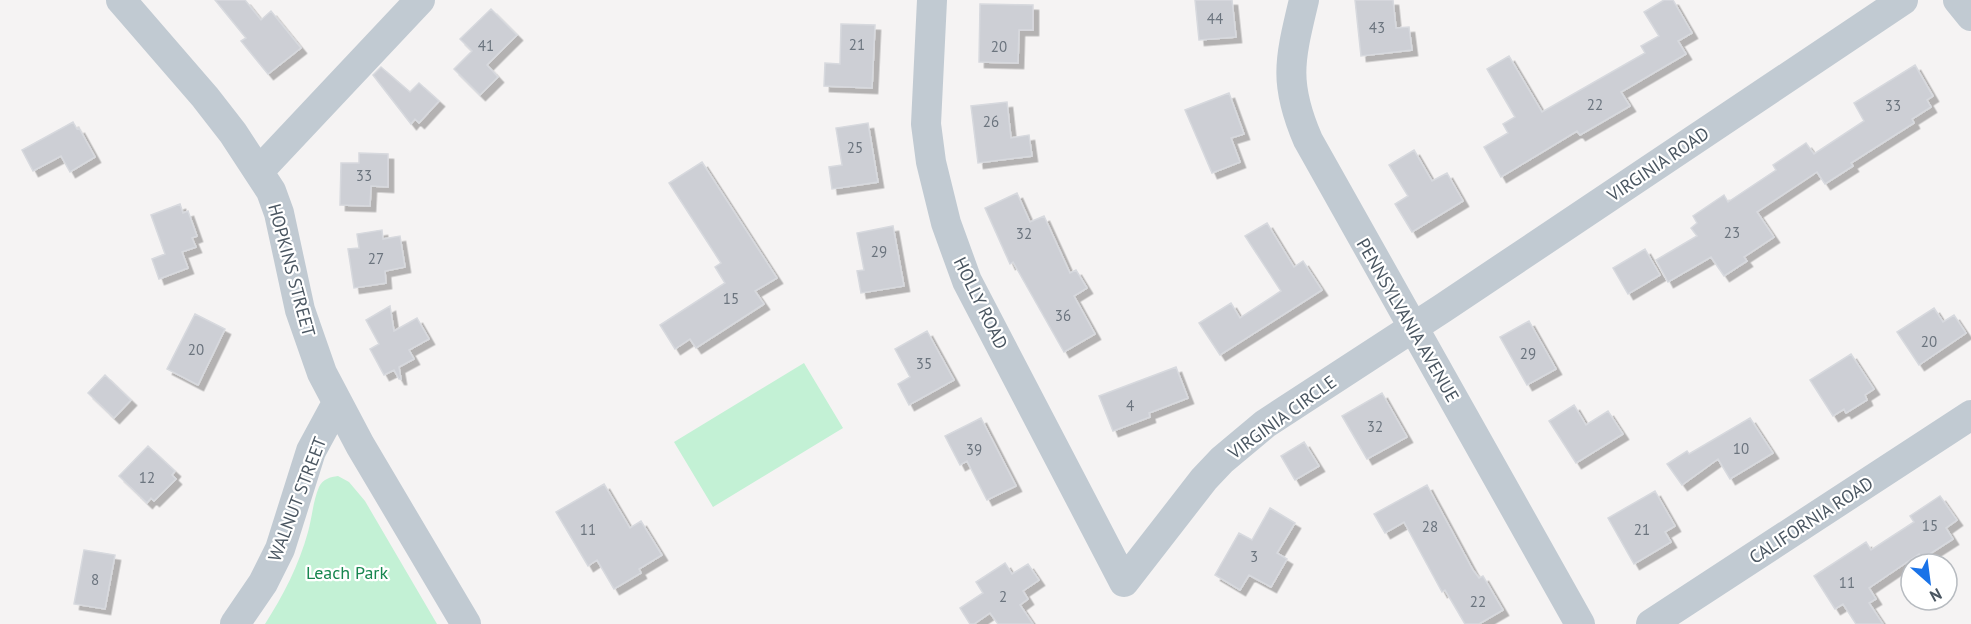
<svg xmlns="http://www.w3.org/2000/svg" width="1971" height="624" font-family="'PT Sans',sans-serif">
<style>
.green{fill:#c3f1d5}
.building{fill:#cdcfd5;stroke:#d7d9de;stroke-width:1.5;filter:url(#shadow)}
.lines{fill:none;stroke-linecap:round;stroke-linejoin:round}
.minor{stroke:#c1cad2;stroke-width:30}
.labels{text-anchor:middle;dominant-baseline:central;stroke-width:4.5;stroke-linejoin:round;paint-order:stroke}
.number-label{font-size:15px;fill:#6b747e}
.street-label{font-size:18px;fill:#4a5661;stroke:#fff}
.park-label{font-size:18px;fill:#17864f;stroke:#fff}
</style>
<defs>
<filter id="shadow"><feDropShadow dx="5.5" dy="5.5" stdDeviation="0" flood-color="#0004"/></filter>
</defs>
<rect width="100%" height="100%" fill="#f5f3f3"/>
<path class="green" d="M804,363L843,428L713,507L674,442Z
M338,476L349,482L365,501L437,624H265C283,596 299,565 308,532C312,518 313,501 319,487C323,479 330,477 338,476Z"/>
<path class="building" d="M215,0H245L261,20L271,11L301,48L268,74L241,41L246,38Z
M1195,0H1232L1236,37L1199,40Z
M1355,0H1393L1396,28L1409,27L1412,50L1361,56Z
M1664,0H1673L1692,33L1678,41L1686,54L1621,92L1630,106L1580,135L1577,131L1501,177L1484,147L1508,133L1503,124L1515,117L1487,69L1509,56L1542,112L1645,53L1641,46L1659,36L1644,12Z
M980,4L1033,5V30H1019L1018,63L979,62Z
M491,9L517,35L487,65L498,77L480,95L454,69L472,51L460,39Z
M841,24L875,25L872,88L824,86L825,63L840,64Z
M1915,65L1933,96L1927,100L1931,107L1912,119L1914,123L1851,163L1853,166L1825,184L1817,172L1757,212L1774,237L1744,257L1747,261L1724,276L1711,257L1668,282L1656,260L1697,236L1691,228L1697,223L1693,216L1724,195L1728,202L1776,170L1773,165L1806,143L1814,154L1864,121L1854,103Z
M381,67L410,92L419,83L439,101L419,123L415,119L411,124L373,75Z
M1229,93L1244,134L1231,138L1240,162L1212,173L1185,110Z
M1007,102L1011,138L1029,135L1032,156L978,163L971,106Z
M73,122L77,129L79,128L95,157L70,172L61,156L33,171L22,150Z
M868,123L878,182L832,189L829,167L842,165L836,128Z
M1414,150L1432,181L1447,173L1463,201L1412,232L1395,204L1408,196L1389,165Z
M359,153L388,154V187L371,186L370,206L340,205L341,163H359Z
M702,162L777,278L755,291L764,304L696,348L690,339L675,349L660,325L725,283L715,267L721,263L669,183Z
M1017,193L1030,222L1044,216L1070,273L1076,270L1087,288L1074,296L1095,334L1064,352L1013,262L1010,264L985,208Z
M180,204L183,213L188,211L197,236L192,238L196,247L182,252L188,268L159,279L152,259L165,254L151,215Z
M1267,223L1294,267L1303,261L1322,290L1220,355L1199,323L1231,303L1240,318L1281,291L1245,236Z
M893,226L904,286L861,293L857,271L864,270L857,233Z
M382,230L383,239L400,236L405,267L385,271L386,283L354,288L348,249L359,248L357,234Z
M1645,249L1660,275L1628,294L1613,268Z
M390,306L394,331L417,318L429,339L409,350L414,359L399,367L401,379H399L394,370L384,375L370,349L379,344L366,320Z
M1934,308L1943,322L1954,315L1966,333L1919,365L1897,332Z
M195,314L225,329L198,385L167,369Z
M1529,321L1556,369L1527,385L1500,337Z
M927,331L954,380L909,405L898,384L910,377L895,349Z
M1851,354L1874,389L1865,395L1867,400L1846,413L1844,409L1833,416L1810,380Z
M1176,367L1188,398L1149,413L1150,417L1113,431L1099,396Z
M105,375L131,400L114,418L88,393Z
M1382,393L1407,437L1367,459L1342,416Z
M1574,405L1586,425L1608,411L1623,434L1576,463L1549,421Z
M981,418L1016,486L987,500L967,461L960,465L945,436Z
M1750,418L1773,453L1730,479L1718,459L1682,485L1667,464L1687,451L1689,454Z
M1304,442L1319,466L1295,480L1281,456Z
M148,446L175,471L172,475L176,479L154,501L151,498L147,503L119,476Z
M604,484L630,528L641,521L662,555L639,569L641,573L614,589L597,560L588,566L556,512Z
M1427,485L1473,570L1479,578L1483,576L1503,610L1479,624H1465L1445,590L1442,592L1404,522L1385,533L1374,514Z
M1655,491L1675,526L1665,532L1671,542L1634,564L1608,518Z
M1940,496L1957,520L1946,528L1953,539L1922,559L1919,554L1869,588L1876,599L1869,603L1883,624H1856L1843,604L1835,609L1814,576L1866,542L1871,550L1914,522L1910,516Z
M1270,508L1295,523L1277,553L1287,559L1271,587L1249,575L1240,590L1215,575L1239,533L1252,540Z
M84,550L115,555L105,609L74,604Z
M1005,563L1012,574L1028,564L1039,580L1023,591L1028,599L1020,605L1033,624H998L990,613L974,624H970L960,608L983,593L976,582Z"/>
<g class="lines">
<path class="minor" d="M121,0L205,97L233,133L271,191L279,213L300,310L322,373L360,445L466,624
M932,0L926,124L931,162L946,223L967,281L1124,582L1204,479L1222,460L1265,424L1443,308L1903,0
M1304,0C1290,59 1283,82 1308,140L1580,624
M1958,0L1971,16
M259,171L420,0
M235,624L263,583L280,549L311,451L337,403
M1651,624L1971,415"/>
</g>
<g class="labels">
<g class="number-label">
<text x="1215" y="18">44</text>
<text x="1377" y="27">43</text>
<text x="857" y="44">21</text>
<text x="486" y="45">41</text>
<text x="999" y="46">20</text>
<text x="1595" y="104">22</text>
<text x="1893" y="105">33</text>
<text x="991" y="121">26</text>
<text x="855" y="147">25</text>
<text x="364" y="175">33</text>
<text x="1732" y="232">23</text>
<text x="1024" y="233">32</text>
<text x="879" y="251">29</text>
<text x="376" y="258">27</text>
<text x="731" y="298">15</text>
<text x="1063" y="315">36</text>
<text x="1929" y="341">20</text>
<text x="196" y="349">20</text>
<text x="1528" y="353">29</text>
<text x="924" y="363">35</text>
<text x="1130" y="405">4</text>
<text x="1375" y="426">32</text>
<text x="1741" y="448">10</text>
<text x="974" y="449">39</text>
<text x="147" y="477">12</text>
<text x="1930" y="525">15</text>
<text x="1430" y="526">28</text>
<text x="588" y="529">11</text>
<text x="1642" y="529">21</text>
<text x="1254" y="556">3</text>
<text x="95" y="579">8</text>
<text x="1847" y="582">11</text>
<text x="1003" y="596">2</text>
<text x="1478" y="601">22</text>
</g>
<g class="street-label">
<text transform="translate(1658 164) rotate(-34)">VIRGINIA ROAD</text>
<text transform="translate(292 270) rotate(75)">HOPKINS STREET</text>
<text transform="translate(981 303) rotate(64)">HOLLY ROAD</text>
<text transform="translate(1408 320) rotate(60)">PENNSYLVANIA AVENUE</text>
<text transform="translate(1282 417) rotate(-36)">VIRGINIA CIRCLE</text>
<text transform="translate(297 499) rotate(-69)">WALNUT STREET</text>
<text transform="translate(1811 520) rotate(-33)">CALIFORNIA ROAD</text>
</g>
<g class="park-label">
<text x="347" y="572">Leach Park</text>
</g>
</g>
<g transform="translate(1929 582) rotate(152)"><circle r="28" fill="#ffffff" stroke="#b7bbc0" stroke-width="1.5"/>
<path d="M0-4.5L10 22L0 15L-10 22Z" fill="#1a73e8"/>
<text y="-9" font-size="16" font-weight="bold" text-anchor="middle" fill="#4a5661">N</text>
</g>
</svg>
